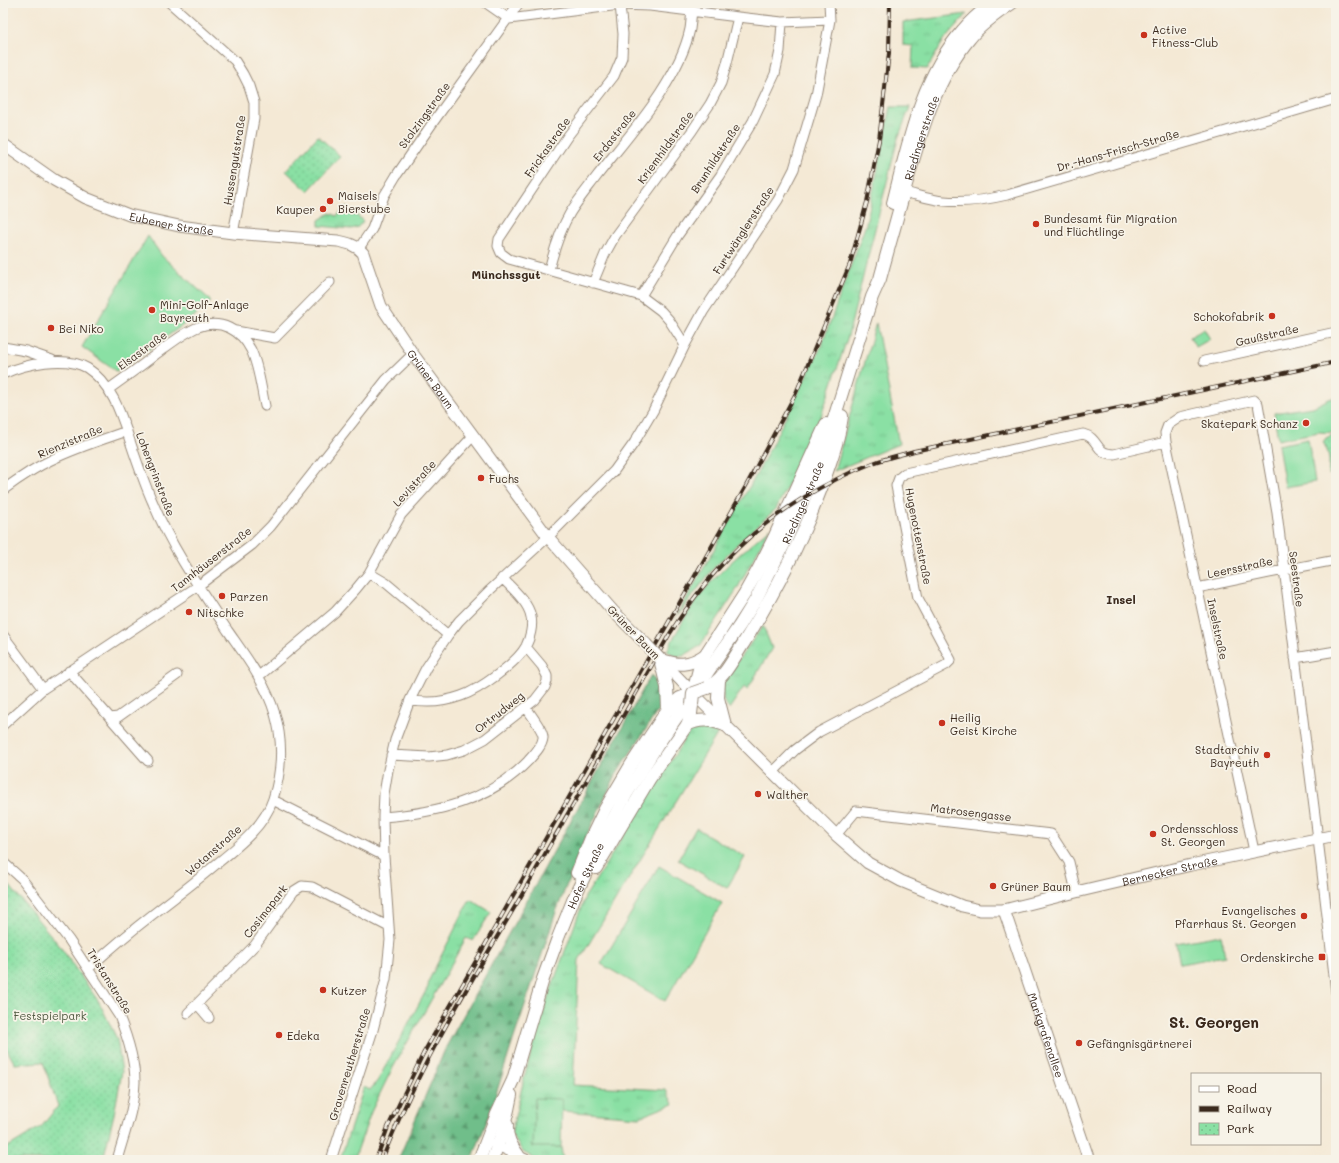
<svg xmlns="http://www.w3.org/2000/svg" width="1339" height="1163" font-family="Mali,sans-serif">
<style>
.grass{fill:url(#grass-tufts);stroke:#628561}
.forest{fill:url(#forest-firs);stroke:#557454}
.park{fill:url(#park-dots);stroke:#628561}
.garden{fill:#8ae0a4;stroke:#628561}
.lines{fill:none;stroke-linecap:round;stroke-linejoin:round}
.minor-casing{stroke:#988a7a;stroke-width:11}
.tertiary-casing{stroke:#988a7a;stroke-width:13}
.secondary-casing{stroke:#988a7a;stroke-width:14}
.minor{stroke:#fff;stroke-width:9}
.tertiary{stroke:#fff;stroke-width:11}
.secondary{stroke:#fff;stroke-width:12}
.rail-casing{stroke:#3b2a1e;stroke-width:4}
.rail{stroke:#f7f3e8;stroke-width:2.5;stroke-dasharray:8;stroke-linecap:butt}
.tertiary-bridge-casing{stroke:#988a7a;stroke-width:13;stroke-linecap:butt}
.secondary-bridge-casing{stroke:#988a7a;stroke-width:14;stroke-linecap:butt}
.tertiary-bridge{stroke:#fff;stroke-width:11}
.secondary-bridge{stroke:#fff;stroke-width:12}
.poi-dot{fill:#c8321e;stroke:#f7f3e8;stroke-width:1.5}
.labels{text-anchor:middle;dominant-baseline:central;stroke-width:3.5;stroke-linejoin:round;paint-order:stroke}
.poi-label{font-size:11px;fill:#3b2a1e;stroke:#f7f3e8;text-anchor:start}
.street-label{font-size:11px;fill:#3b2a1e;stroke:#f7f3e8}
.park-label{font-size:11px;fill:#4f5840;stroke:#f7f3e8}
.neighbourhood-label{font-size:12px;font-weight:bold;fill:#3b2a1e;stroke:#f7f3e8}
.district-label{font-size:15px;font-weight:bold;fill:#3b2a1e;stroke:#f7f3e8}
</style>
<defs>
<pattern id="grass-tufts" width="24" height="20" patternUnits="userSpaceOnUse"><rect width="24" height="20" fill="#8ae0a4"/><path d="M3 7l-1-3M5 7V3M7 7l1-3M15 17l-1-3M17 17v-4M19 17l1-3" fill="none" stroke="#78c08d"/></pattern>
<pattern id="forest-firs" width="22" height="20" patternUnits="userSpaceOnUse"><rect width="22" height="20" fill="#6fbe8a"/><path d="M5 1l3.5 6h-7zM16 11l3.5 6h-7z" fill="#5c9b70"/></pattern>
<pattern id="park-dots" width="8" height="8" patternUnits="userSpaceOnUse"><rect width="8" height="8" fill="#8ae0a4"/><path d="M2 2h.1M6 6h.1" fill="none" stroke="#78c08d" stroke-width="1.8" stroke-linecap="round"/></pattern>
</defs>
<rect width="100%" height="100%" fill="#f7f3e8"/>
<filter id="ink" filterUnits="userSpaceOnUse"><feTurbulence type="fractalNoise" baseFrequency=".025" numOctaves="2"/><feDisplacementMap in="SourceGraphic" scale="8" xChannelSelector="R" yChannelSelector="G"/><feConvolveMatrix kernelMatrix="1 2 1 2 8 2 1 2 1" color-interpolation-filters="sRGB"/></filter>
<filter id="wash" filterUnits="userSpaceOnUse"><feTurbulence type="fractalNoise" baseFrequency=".012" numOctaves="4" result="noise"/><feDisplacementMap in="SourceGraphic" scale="16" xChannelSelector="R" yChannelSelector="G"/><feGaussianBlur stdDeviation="0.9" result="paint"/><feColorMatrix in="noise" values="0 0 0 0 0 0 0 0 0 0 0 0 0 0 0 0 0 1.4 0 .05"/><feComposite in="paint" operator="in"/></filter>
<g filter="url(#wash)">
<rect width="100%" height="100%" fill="#f4e9d5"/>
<path class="grass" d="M967,14L944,40L927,69L912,68L913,46L903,45V22Z
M891,107H910L898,138L848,336L818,425L776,509L744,537L713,569L675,619L761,466L821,347L866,224Z
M346,206L363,221L358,227L351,229L319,226V220L330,213L337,216Z
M876,323L899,444L834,471Z
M770,528L737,589L700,646L683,656H676L667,651C680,625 695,598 716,577C733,559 752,544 770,528Z
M763,626L772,648L747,690L744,687L729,709L723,700V681Z
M707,724L719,731L579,960L573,1085L666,1090L673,1104L640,1117L562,1111V1099L533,1146L561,1147L563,1160H537L523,1152L511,1134L526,1070L548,997L585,897L691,729Z
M470,899L491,912L473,941L466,938L390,1073L371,1112L354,1160H340L364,1087L370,1090L378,1080L428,987L429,980Z"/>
<path class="forest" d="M651,675C661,687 663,693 659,709L616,775L584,841L556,912L511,1047L490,1113L473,1157L471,1160H398L446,1047Z"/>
<path class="park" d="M318,136L340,156L308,191L286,171Z
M1332,435L1336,436V474H1328C1330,461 1330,454 1323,442L1326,438Z
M8,884L59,945L99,1002L117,1039L122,1072L114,1114L103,1160H3V1150L42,1126L58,1106L43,1062L15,1064L3,1043V892Z"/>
<path class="garden" d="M148,236L162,256L211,301L190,320L117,372L82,347Z
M1204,329L1210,339L1196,347L1190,337Z
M1336,397V433L1319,432L1278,440L1274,413L1298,409L1313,407L1329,399Z
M1308,439L1315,482L1285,487L1278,445Z
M696,828L745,857L727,888L678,860Z
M659,866L722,903L665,1001L601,964Z
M1221,935L1225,956L1180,964L1176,943Z
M535,1098L562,1099L561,1147H533Z"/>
</g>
<g filter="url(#ink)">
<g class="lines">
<g class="minor-casing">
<path id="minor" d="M170,3L235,61L243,74L249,86L254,102V119L237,213L233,233
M486,3L509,19
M620,5L623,34L622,57L614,76L567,137L499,239L498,246L501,253L509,259L641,296L661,311L669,320L685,345
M509,19L620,5L650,6L738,17L782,22L830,20
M904,192C917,195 931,200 944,201C965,203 986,200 1007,195L1336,99
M359,248L372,229L384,196L396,176L434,121L519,3
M549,270C554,250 560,230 570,213C578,200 588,188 597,176C629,135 679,81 690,29C691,23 691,17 692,11
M593,283L605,254L615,236L692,131L710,104L721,83L727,63L738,17
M641,296L678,235L720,176L753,121L775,74L780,51L782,22
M236,331L275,338L330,282
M3,347L26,351L52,360
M1204,361L1336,332
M3,374C25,364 65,355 87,368C112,384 121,414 130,441C137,462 144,483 153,503C172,549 201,590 228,631C246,657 266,683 275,714C283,741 282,771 273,799C264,827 236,848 214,866C194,883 173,899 152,915C130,932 109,950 89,968
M109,389C124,378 140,367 155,355C169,345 183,333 198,327C221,319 241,330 251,350C259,367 261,388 265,406
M3,490C18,479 34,468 51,460C75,448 101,440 127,431
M369,573L386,583L448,635
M1197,588L1284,570L1336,560
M3,635L43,689
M1295,658L1336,651
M69,671L148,761
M259,676L335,612L356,589L369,573L401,515L473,436
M410,700C427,704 444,702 461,696C479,690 517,663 526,646C530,638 533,626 531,617C529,603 512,588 502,578
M110,718L118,717L177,675
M3,725L43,689L198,586L252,545L271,526L386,380L413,354
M391,755L429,757L447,755L464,750L485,739L535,700L545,687L547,681V676L542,666L526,647
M772,773L795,750L819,732L946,665L951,660L918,598L896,486L899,478L905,473L1083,434C1100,438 1094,454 1114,454L1166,442
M273,800L384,856
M383,817C435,813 490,801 528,761C533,755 542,747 543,738C544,731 530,714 526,707
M836,835L856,811L1051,834L1069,862L1076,892
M1254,851L1166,442L1165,433L1168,425L1180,417L1254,400L1258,404L1277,513L1318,839L1336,992
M3,862L22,879L69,940L119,1016C127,1036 135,1060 135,1082C134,1109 124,1135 117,1160
M197,1004L209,1018
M188,1013L255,945L294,891L302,886L312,887L389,927
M493,1144L528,1160
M331,1160L373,1030L386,979L390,940L384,856L383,817L384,794L388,770L395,740L410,700L426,668L448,635L459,621L490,590L548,537L614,471L634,443L653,411L685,345L703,312L778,200L794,169L816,95L830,20L829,3"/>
</g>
<g class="tertiary-casing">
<g id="tertiary">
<path id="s1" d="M3,144L54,180L86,198L129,215L179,226L233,233L338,241C348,243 356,245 363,253L381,306L413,354L548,537L613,611L646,644"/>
<path d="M660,659L693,693"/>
<path id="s2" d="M699,699L836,835L868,863L901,881L962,906L980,910H1004L1076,892L1191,865L1336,835"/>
<path id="s3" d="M1004,910L1089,1160"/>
</g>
</g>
<g class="secondary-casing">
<g id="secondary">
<path d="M893,203C908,144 921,77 963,30C971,20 982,11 992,3"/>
<path d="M660,659L667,687L668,709"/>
<path d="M660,659C678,666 689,666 705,655"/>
<path d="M719,680L718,698L725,725"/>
<path d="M707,688C724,679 733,659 743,644C778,588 809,527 830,463C835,448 840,433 842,416"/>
<path d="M687,725C700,718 711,720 725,725"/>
<path d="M596,868L650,778L687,725L691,714L692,705"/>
<path d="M577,873L591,838L605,809L631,765L668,709L680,698L693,693L699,669L705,655L745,593L759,568L774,538L826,424"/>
<path d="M507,1125C506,1137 511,1145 518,1155"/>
<path id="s4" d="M479,1160L497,1114L513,1080L543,979L558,938L574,898L600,843L627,793L658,744L740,625L756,599L784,544L817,469L826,444L872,297L880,279C888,249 897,219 905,188C920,136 934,81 970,38C981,24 997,13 1012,3"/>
<path d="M492,1160C501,1139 507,1117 511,1095"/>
</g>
</g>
<use href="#minor" class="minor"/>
<use href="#tertiary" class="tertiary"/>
<use href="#secondary" class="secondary"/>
<g class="rail-casing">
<path id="rail" d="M376,1160L388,1127L423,1054L746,486L796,393L850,264L867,202L879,140L889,53L890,3
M382,1160C418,1067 470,983 520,898C570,811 619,723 669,635C689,603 712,573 739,547C775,512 826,481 873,463C886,458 900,455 914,451L1336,362"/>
</g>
<use href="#rail" class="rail"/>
<g class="tertiary-bridge-casing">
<path id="tertiary-bridge" d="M646,644L660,659"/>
</g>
<g class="secondary-bridge-casing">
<path id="secondary-bridge" d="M692,705L693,693L707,688"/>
</g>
<use href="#tertiary-bridge" class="tertiary-bridge"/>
<use href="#secondary-bridge" class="secondary-bridge"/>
</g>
</g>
<g class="poi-dot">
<circle cx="1144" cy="35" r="4"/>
<circle cx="330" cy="201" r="4"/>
<circle cx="323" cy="209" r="4"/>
<circle cx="1036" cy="224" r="4"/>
<circle cx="152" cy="310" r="4"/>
<circle cx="1272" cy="316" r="4"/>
<circle cx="51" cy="328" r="4"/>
<circle cx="1306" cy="423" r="4"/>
<circle cx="481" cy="478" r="4"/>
<circle cx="222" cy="596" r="4"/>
<circle cx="189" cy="612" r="4"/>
<circle cx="942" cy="723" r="4"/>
<circle cx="1267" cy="755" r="4"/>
<circle cx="758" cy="794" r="4"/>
<circle cx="1153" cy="834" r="4"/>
<circle cx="993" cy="886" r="4"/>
<circle cx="1304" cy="916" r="4"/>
<rect x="1318" y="953" width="8" height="8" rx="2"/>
<circle cx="323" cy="990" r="4"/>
<circle cx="279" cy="1035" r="4"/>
<circle cx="1079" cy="1043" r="4"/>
</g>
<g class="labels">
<g class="poi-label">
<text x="1152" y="29">Active<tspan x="1152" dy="13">Fitness-Club</tspan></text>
<text x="338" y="195">Maisels<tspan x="338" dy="13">Bierstube</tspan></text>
<text x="315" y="209" text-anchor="end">Kauper</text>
<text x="1044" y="218">Bundesamt für Migration<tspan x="1044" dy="13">und Flüchtlinge</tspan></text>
<text x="160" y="304">Mini-Golf-Anlage<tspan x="160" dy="13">Bayreuth</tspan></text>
<text x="1264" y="316" text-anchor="end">Schokofabrik</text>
<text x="59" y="328">Bei Niko</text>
<text x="1298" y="423" text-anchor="end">Skatepark Schanz</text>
<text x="489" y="478">Fuchs</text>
<text x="230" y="596">Parzen</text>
<text x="197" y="612">Nitschke</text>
<text x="950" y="717">Heilig<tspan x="950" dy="13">Geist Kirche</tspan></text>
<text x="1259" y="749" text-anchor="end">Stadtarchiv<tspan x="1259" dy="13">Bayreuth</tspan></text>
<text x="766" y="794">Walther</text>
<text x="1161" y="828">Ordensschloss<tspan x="1161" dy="13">St. Georgen</tspan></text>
<text x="1001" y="886">Grüner Baum</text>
<text x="1296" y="910" text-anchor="end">Evangelisches<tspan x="1296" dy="13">Pfarrhaus St. Georgen</tspan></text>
<text x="1314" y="957" text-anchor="end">Ordenskirche</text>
<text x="331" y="990">Kutzer</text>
<text x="287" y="1035">Edeka</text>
<text x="1087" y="1043">Gefängnisgärtnerei</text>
</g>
<g class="street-label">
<text transform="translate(424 115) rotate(-54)">Stolzingstraße</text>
<text transform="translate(614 135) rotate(-52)">Erdastraße</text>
<text stroke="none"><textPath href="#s4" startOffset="1121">Riedingerstraße</textPath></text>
<text transform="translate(547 147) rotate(-55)">Frickastraße</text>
<text transform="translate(665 147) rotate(-54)">Kriemhildstraße</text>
<text transform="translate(1118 150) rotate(-16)">Dr.-Hans-Frisch-Straße</text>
<text transform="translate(715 158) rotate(-57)">Brunhildstraße</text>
<text transform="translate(234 160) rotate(-81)">Hussengutstraße</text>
<text stroke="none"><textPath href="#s1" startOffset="189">Eubener Straße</textPath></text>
<text transform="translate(743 230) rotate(-57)">Furtwänglerstraße</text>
<text transform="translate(1267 335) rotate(-13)">Gaußstraße</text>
<text transform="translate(142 350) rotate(-36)">Elsastraße</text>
<text stroke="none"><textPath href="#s1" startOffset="529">Grüner Baum</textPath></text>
<text transform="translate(70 441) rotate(-23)">Rienzistraße</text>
<text transform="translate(156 474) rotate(69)">Lohengrinstraße</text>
<text transform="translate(414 483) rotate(-48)">Levistraße</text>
<text stroke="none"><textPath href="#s4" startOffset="737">Riedingerstraße</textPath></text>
<text transform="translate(919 536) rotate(79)">Hugenottenstraße</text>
<text transform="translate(211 559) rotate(-38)">Tannhäuserstraße</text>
<text transform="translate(1240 567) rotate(-12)">Leersstraße</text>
<text transform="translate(1297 579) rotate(83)">Seestraße</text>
<text transform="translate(1218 629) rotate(78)">Inselstraße</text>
<text transform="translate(634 632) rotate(46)">Grüner Baum</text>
<text transform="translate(499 712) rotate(-38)">Ortrudweg</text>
<text transform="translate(971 812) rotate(7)">Matrosengasse</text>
<text transform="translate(213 850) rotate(-41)">Wotanstraße</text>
<text stroke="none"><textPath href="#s2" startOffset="552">Bernecker Straße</textPath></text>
<text stroke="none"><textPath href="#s4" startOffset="304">Hofer Straße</textPath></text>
<text transform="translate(265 911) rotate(-52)">Cosimapark</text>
<text transform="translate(110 981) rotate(58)">Tristanstraße</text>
<text stroke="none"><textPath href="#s3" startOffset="132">Markgrafenallee</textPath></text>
<text transform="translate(349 1064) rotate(-73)">Gravenreutherstraße</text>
</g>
<g class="park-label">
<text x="50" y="1015">Festspielpark</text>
</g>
<g class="neighbourhood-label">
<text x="506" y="274">Münchssgut</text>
<text x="1121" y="599">Insel</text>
</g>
<g class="district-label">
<text x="1214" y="1022">St. Georgen</text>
</g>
</g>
<rect width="1339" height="1163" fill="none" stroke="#f7f3e8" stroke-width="16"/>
<rect x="1191" y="1073" width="130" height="72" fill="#f7f3e8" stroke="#aca397"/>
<rect x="1199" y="1086" width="20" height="6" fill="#ffffff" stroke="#aca397"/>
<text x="1227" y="1093" font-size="12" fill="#3b2a1e">Road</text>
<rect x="1199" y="1106" width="20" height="6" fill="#3b2a1e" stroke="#aca397"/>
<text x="1227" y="1113" font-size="12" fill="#3b2a1e">Railway</text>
<rect x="1199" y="1123" width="20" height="12" fill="url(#park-dots)" stroke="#aca397"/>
<text x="1227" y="1133" font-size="12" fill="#3b2a1e">Park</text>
</svg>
